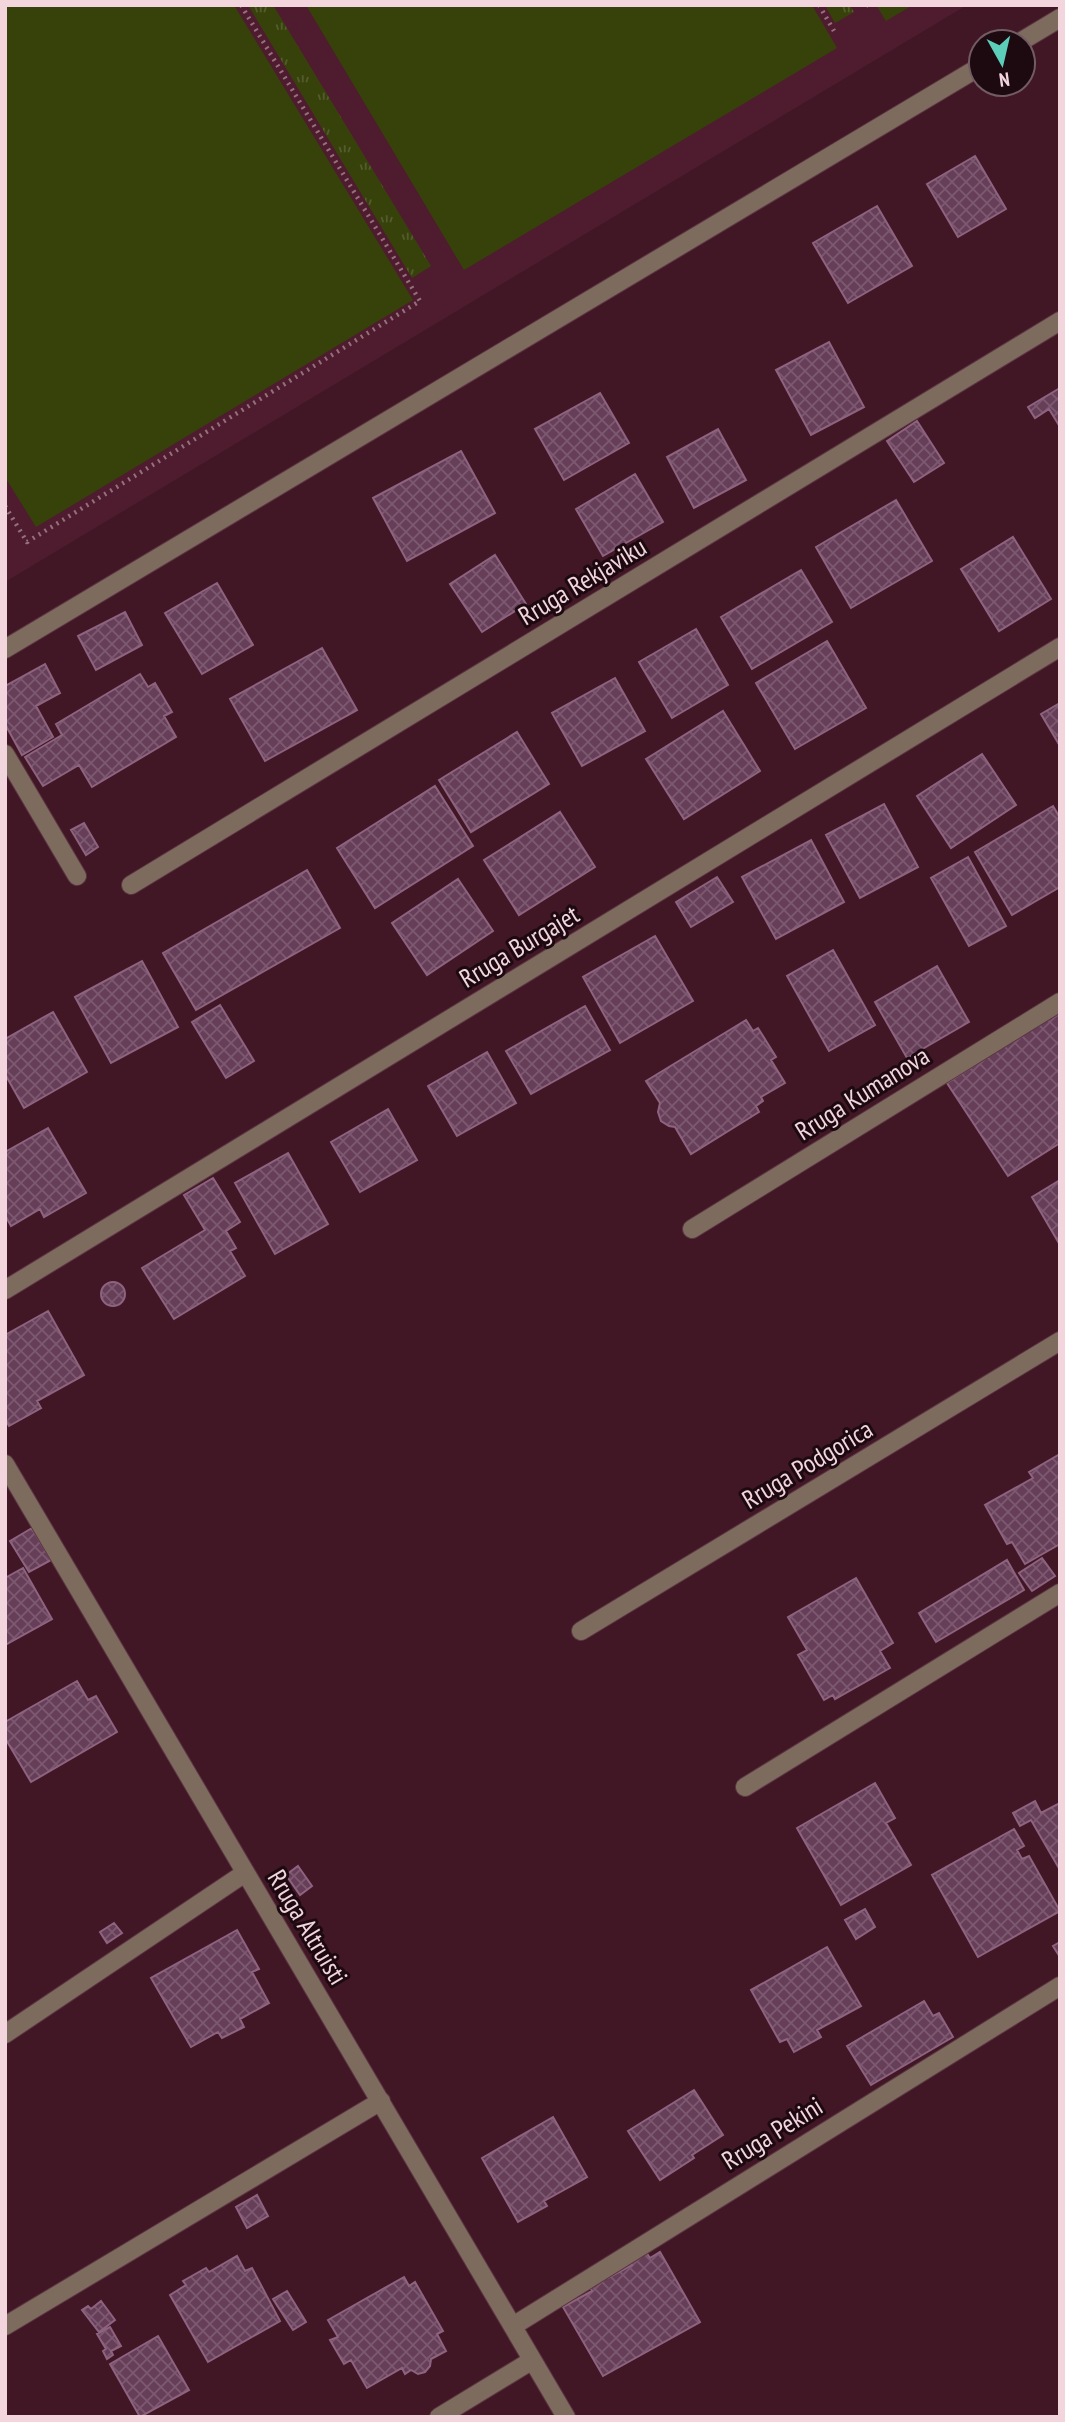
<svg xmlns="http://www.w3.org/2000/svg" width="1065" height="2422" font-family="'PT Sans Narrow',sans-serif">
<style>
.built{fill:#4e1c2e}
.grass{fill:url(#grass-tufts)}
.garden{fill:#37420b}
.building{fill:url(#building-cross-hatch);stroke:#8e637f;stroke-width:2}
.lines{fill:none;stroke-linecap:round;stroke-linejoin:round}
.minor-casing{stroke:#5d3543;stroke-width:20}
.path{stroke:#94707c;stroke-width:4.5;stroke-dasharray:2 5;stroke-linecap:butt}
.minor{stroke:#7d6c5e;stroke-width:18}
.labels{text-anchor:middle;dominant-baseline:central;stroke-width:6;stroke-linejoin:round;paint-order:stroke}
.street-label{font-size:26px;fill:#f2d5dd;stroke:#1c0a10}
</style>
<defs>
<pattern id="grass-tufts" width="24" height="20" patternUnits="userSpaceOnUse" patternTransform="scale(1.75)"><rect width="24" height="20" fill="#37420b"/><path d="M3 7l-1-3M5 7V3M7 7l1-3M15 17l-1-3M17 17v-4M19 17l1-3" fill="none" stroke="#545c2e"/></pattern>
<pattern id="building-cross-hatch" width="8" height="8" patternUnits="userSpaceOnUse" patternTransform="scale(1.75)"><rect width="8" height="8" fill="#663e58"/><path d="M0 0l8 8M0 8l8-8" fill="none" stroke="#7c5970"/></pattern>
</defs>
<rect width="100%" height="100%" fill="#411726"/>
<path class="built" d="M5,5H967L5,582Z"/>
<path class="grass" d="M248,5H273L431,266L412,278Z
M825,5H850L854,12L835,23Z"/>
<path class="garden" d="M5,5H234L413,300L36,527L5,477Z
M306,5H812L837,48L464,270Z
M876,5H913L886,21Z"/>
<path class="building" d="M975,156L1006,209L958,237L927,184Z
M877,206L912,266L848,303L813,243Z
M829,342L864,407L811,435L776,370Z
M1060,388V427L1049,409L1035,418L1028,407Z
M600,393L629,443L564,480L535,429Z
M917,421L944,463L914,482L887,441Z
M718,429L746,480L694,508L667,457Z
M461,451L495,513L407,561L373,498Z
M635,474L663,522L603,556L576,509Z
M896,500L932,561L851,608L816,547Z
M1013,537L1051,599L999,631L961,569Z
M495,555L526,604L482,632L450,584Z
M801,570L832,622L752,669L721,617Z
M217,583L253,645L202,674L165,613Z
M125,612L142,645L96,670L78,636Z
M696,629L728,685L672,718L639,662Z
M827,641L866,708L795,749L756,683Z
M322,648L357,710L265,761L230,699Z
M45,664L60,693L36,706L53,737L22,755L5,724V686Z
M140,674L148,687L155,683L172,712L164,716L176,737L92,787L79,765L43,786L25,757L62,735L56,724Z
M615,678L645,731L582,766L552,713Z
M1060,703V746L1041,714Z
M723,711L760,771L684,819L646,759Z
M517,732L549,784L471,832L439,780Z
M982,754L1016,805L951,848L917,796Z
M435,786L473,846L375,908L337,848Z
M884,804L918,867L860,898L826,835Z
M1053,806L1060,818V887L1012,915L975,852Z
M560,812L595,867L519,915L484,860Z
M84,823L98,847L86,855L71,830Z
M811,840L844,902L776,939L742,877Z
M968,857L1006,926L969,946L931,878Z
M307,870L340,928L196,1010L163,953Z
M717,877L733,902L691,927L676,902Z
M458,879L493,931L427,975L392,923Z
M655,936L693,1001L620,1043L583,977Z
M833,950L875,1025L829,1051L787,976Z
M142,961L178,1027L111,1063L75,997Z
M937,966L969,1022L907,1058L875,1002Z
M220,1005L254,1061L226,1078L192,1022Z
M585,1006L610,1050L531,1094L506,1051Z
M53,1012L87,1072L24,1108L5,1074V1039Z
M1057,1013L1060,1018V1143L1008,1176L947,1083Z
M746,1020L753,1031L758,1028L776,1057L771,1060L785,1083L761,1097L763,1101L756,1106L759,1112L691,1154L675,1127L669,1126L661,1121L658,1112L660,1103L646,1081Z
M487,1052L516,1103L457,1136L428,1086Z
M388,1109L417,1160L360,1192L331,1142Z
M48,1128L86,1193L44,1217L40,1209L11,1226L5,1215V1152Z
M288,1153L328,1224L275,1254L235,1183Z
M213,1178L240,1222L226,1231L236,1248L230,1251L245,1276L174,1319L142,1268L205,1230L184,1195Z
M1060,1180V1245L1032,1197Z
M101 1294a12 12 0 1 1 24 0a12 12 0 1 1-24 0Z
M48,1311L84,1375L37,1401L41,1408L9,1426L5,1419V1335Z
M1060,1454V1544L1025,1564L1012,1542L1007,1544L985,1505L1033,1478L1029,1472Z
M32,1528L51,1560L29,1572L10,1541Z
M1042,1558L1055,1576L1032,1591L1019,1573Z
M1007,1560L1024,1590L936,1642L919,1613Z
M23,1568L52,1619L5,1645V1578Z
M856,1578L893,1643L880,1651L890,1668L835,1699L833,1695L824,1700L798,1655L807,1650L788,1617Z
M77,1681L88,1700L96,1696L117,1732L31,1782L5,1738V1722Z
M875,1783L895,1818L886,1823L911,1865L841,1905L797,1828Z
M1035,1801L1041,1813L1060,1803V1870L1031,1820L1020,1826L1013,1813Z
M1014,1829L1024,1846L1017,1850L1022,1859L1029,1856L1060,1911L978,1957L932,1875Z
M298,1866L312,1886L300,1895L286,1875Z
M865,1909L875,1927L856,1939L845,1920Z
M114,1923L122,1933L107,1943L100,1932Z
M237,1930L259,1969L252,1972L269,2003L240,2019L244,2027L222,2038L218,2032L191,2047L151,1978Z
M1060,1942V1957L1053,1946Z
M827,1947L861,2006L817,2030L821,2037L794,2052L787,2039L780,2042L751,1990Z
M924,2001L933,2016L939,2013L953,2037L871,2085L847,2046Z
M694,2090L723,2135L692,2155L694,2158L660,2180L628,2131Z
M553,2117L587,2177L544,2201L547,2206L518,2222L482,2158Z
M257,2195L268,2216L247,2228L236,2207Z
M646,2252L650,2258L660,2252L700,2322L603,2376L563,2307L592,2291L588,2284L606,2274L608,2278L632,2265L630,2261Z
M237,2256L245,2271L252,2268L280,2321L208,2362L170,2295L186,2285L183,2281L206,2268L209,2272Z
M404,2277L409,2286L415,2282L443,2331L437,2334L446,2351L431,2359L430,2366L425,2372L418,2374L411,2370L405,2374L402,2368L367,2388L351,2360L344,2364L330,2340L338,2337L328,2320Z
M287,2291L306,2322L293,2330L273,2299Z
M101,2301L115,2320L99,2332L82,2310L88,2306L91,2309Z
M110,2327L121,2346L111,2351L113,2355L107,2359L103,2351L106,2349L97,2334Z
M158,2336L189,2390L140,2417L110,2364Z"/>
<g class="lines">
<g class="minor-casing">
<path id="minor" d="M1020,42L1060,18
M5,649L981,66
M5,754L77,876
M131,885L1060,321
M692,1229L1060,1002
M5,1290L1060,647
M5,1464L566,2417
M581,1631L1060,1341
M745,1787L1060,1593
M5,2034L245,1873
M5,2326L381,2101
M513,2326L1060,1986
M439,2417L531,2361"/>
</g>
<path class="path" d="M819,5L834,31
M868,5L871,10
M5,506L27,542L420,301L241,5"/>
<use href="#minor" class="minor"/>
</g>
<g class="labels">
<g class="street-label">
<text transform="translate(582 581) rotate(-31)">Rruga Rekjaviku</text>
<text transform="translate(519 946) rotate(-31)">Rruga Burgajet</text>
<text transform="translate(862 1093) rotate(-32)">Rruga Kumanova</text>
<text transform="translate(807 1464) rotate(-31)">Rruga Podgorica</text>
<text transform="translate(308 1927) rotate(59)">Rruga Altruisti</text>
<text transform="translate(772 2133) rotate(-32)">Rruga Pekini</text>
</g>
</g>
<rect width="1065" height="2422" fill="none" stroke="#f2d5dd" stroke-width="14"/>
<g transform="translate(1002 63) rotate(172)"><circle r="33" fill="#1c0a10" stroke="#725b62" stroke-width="2"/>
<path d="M0-5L12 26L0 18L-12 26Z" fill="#5cceba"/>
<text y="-10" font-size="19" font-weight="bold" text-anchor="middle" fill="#f2d5dd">N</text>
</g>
</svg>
